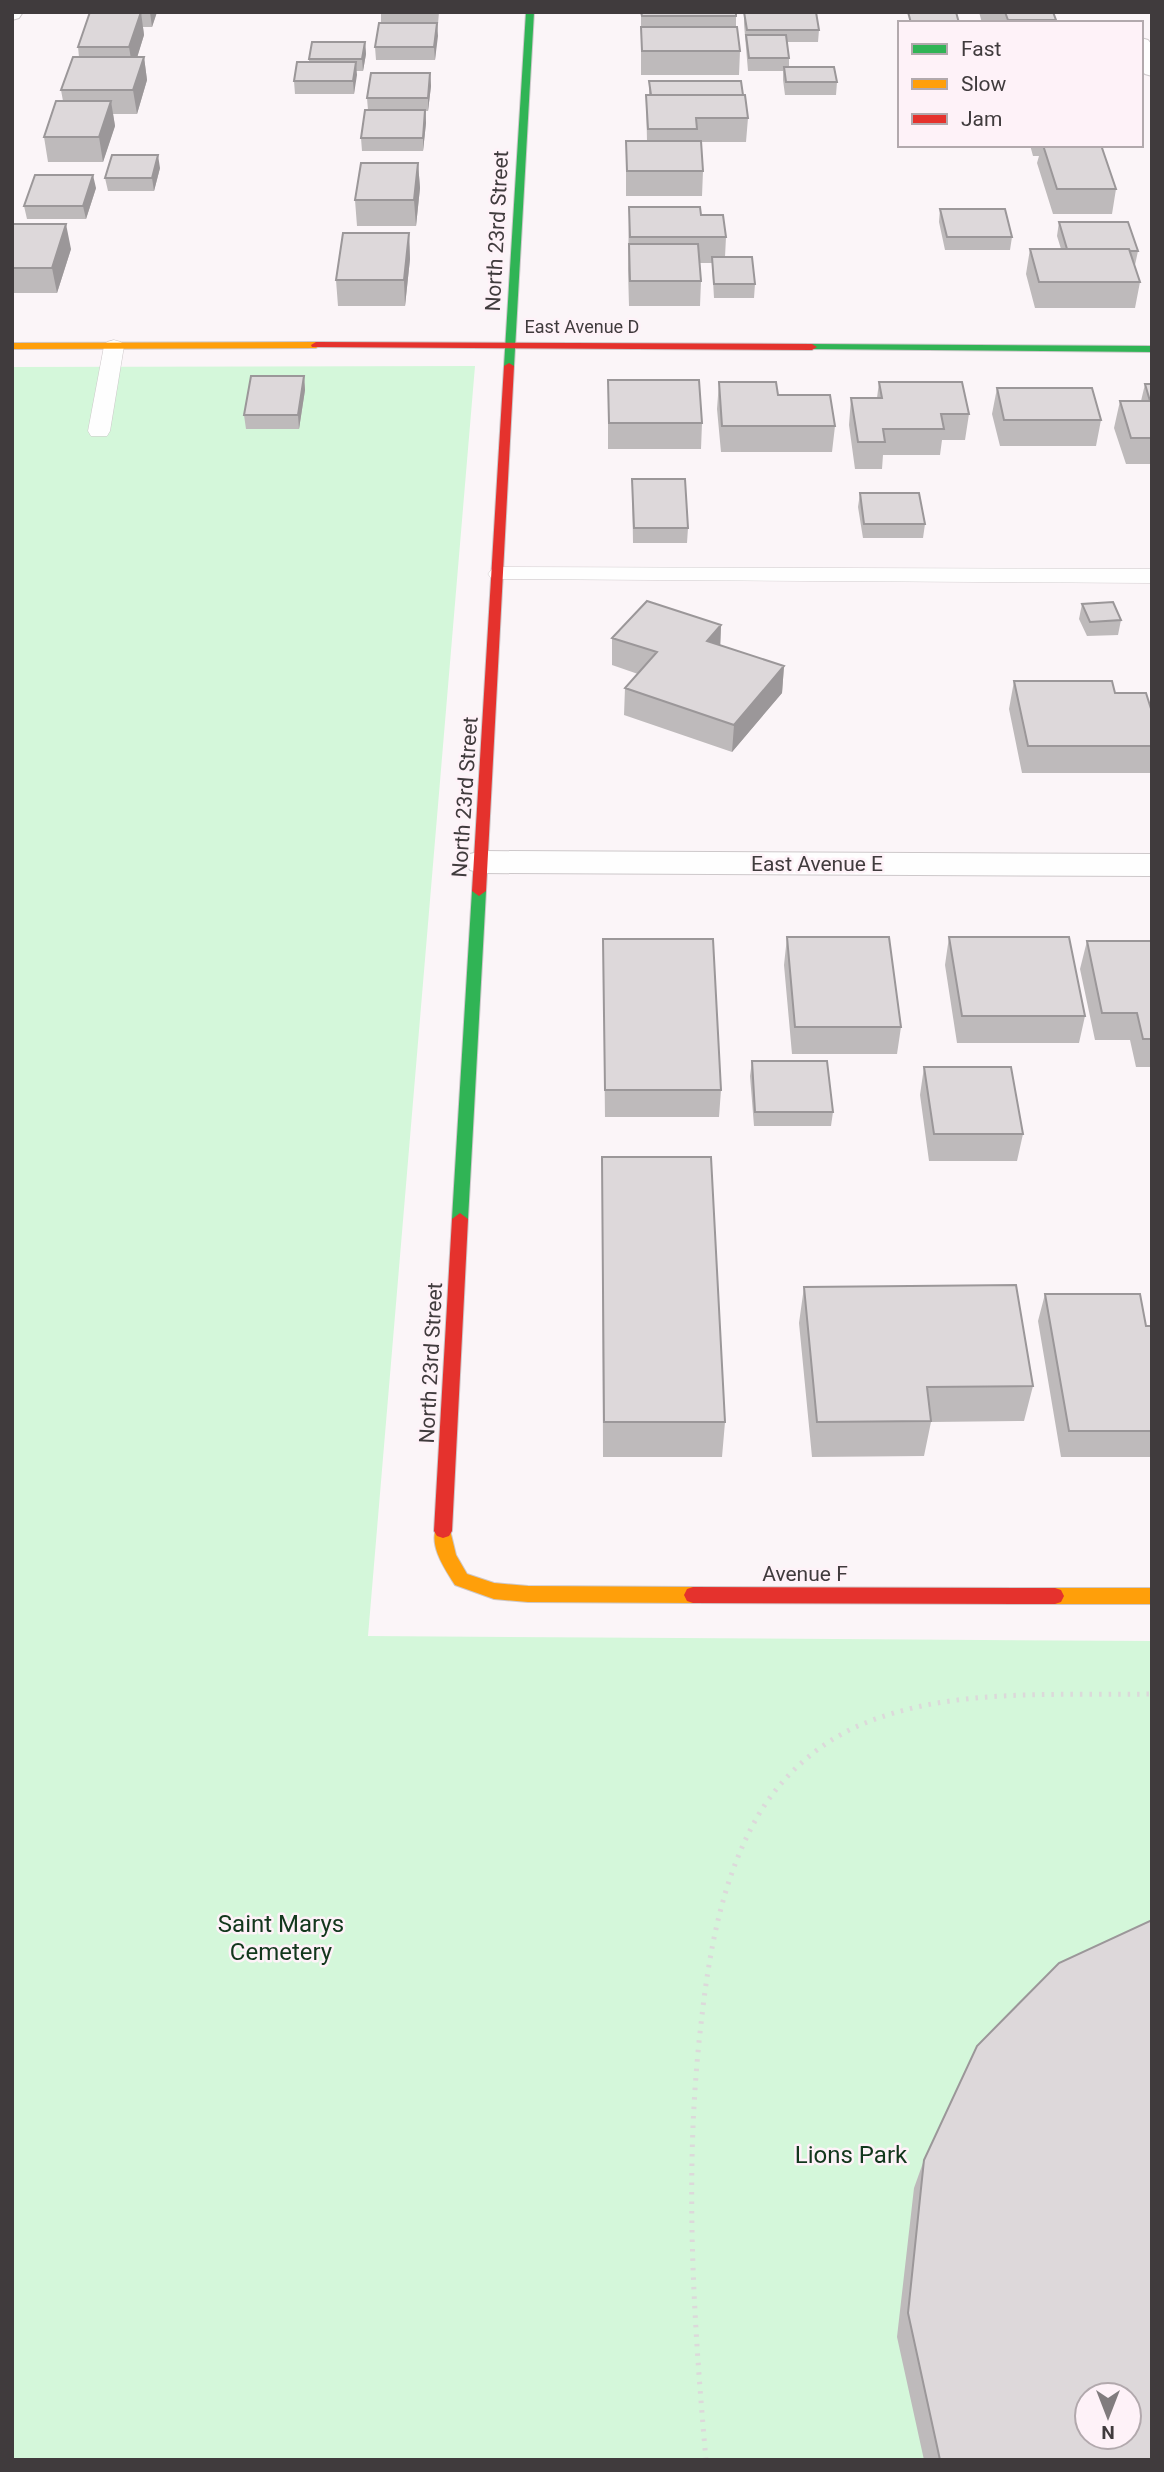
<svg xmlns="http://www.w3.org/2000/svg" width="1164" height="2472" font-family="Roboto,sans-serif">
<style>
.green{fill:#d4f7da;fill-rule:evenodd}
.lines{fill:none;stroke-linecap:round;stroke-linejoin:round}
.lane-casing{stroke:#cdc8ca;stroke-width:1}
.street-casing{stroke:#cdc8ca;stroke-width:2}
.fast-casing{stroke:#cdc8ca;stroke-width:2}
.slow-casing{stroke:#cdc8ca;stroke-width:2}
.jam-casing{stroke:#cdc8ca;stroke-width:2}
.path{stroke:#dcd9da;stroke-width:5;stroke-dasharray:2.5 7;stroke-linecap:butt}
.lane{fill:#fefefe;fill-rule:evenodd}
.street{fill:#fefefe;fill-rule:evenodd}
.fast{fill:#30b455;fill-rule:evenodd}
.slow{fill:#ff9f0a;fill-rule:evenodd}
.jam{fill:#e5322d;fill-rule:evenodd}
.wall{fill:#bebabb}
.shaded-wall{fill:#9b9799}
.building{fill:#ddd8da;stroke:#9b9799;stroke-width:2;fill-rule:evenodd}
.labels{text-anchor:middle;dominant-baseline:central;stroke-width:5;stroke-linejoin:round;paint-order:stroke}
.far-street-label{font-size:18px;fill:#403b3d;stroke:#fef2f8}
.street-label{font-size:21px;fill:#403b3d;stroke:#fef2f8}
.near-park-label{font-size:24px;fill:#12371c;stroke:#fef2f8}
</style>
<rect width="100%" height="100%" fill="#fbf5f8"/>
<path class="green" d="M475,366L368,1636L1152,1641V2460H12V367ZM1087,2395H1129V2437H1087Z"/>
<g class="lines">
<g class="lane-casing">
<path id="lane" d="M114,340L121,342L124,346L110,431L107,436H91L88,431L104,346L107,342Z
M500,567L1152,569V583L492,579L488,574L492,569Z"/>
</g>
<g class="street-casing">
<path id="street" d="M12,12H23L19,18L12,20Z
M1141,38L1148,40L1152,45V76L1145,74L1141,70Z
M482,851L1152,854V876L482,873L470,870L466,862L470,854Z"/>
</g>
<g class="fast-casing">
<path id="fast" d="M526,12H534L514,366L509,369L504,366Z
M812,344L1152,346V352L808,349V345Z
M479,886L486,891L468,1219L460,1225L452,1219L472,891Z"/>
</g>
<g class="slow-casing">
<path id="slow" d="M12,343L316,342L321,345L316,348L12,349Z
M443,1524L449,1526L456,1555L467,1574L494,1583L528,1586L693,1587L699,1589L702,1595L699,1601L693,1603L528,1602L494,1599L455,1585C445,1569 428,1545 437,1526Z
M1055,1588H1152V1604H1055L1049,1602L1046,1596L1049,1590Z"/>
</g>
<g class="jam-casing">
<path id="jam" d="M316,342L812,344L817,347L812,350L312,347L311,345Z
M509,363L514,366L486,891L479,896L472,891L504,366Z
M460,1213L468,1219L452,1531L449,1536L443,1538L437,1536L434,1531L452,1219Z
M693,1587L1055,1588L1061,1590L1064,1596L1061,1602L1055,1604L693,1603L687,1601L684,1595L687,1589Z"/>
</g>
<path class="path" d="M706,2460C693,2314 684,2169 701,2024C709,1952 722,1877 759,1814C783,1774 822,1740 865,1723C954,1687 1058,1696 1152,1694"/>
<use href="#lane" class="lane"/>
<use href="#street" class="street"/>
<use href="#fast" class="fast"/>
<use href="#slow" class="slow"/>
<use href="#jam" class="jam"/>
</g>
<path class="wall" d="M90,12H157L152,27H143L144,35L137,57H144L147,80L137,114H113L115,126L103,162H48L44,137L63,101L61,90L79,57L78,47Z
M381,12H439L435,60H376L375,47L381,23Z
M641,12H736V27L740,51L739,75H641Z
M744,12L819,30L818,42H787L789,58V67L837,82L836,95H785L783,80V71H748L744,24Z
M979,12H1053L1056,20L1055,23H982Z
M365,42L366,54L363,71H356L354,94H295L294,81L309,62V59Z
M430,73L431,86L428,111H426V123L423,151H362L361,138L368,110L367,98Z
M649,81L743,95L748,118L746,142H701L703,171L702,196H626V141H647L646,95H649Z
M1030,145H1101L1116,189L1112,214H1053L1037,163L1039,156H1033Z
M418,163L420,188L416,226H357L355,200Z
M160,168L154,191H108L105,178Z
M96,188L86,219H27L24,206Z
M629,207L701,215L726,237L725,257L755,284L754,298H714L712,263H700L701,281L700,306H629L628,270Z
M940,209L1012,237L1010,250H945L939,222Z
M1059,222L1138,251L1135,265H1134L1140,282L1135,308H1035L1026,274L1030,249H1061L1057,236Z
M12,224L71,249L57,293H12Z
M409,233L410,259L405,306H338L336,280Z
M304,376L305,390L299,429H246L244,415Z
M608,380L702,423L701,449H608Z
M719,382L835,426L832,452H721L717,409Z
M879,382L969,414L965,440H942L940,455H883L882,469H855L849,425L851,398H877Z
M1145,384H1152V464H1126L1114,428L1120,401H1141Z
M997,388L1101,420L1096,446H1000L992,414Z
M632,479L688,528L687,543H633Z
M860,493L925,524L923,538H863L858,507Z
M1082,604L1121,620L1118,635L1087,636L1079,619Z
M721,625L720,645L784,666L782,693L732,752L624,715L625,688L638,674L612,665V638Z
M1014,681L1115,693L1152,712V773H1022L1009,709Z
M787,937L901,1027L897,1054H792L784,965Z
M949,937L1085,1016L1079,1043H957L945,965Z
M603,939L721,1090L719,1117H605Z
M1087,941H1152V1067H1136L1130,1040H1095L1080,969Z
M752,1061L833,1112L831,1126H754L750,1076Z
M924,1067L1023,1134L1017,1161H929L920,1095Z
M602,1157L725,1422L722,1457H603Z
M804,1287L1033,1386L1024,1421L931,1422L924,1456L812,1457L799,1323Z
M1045,1294L1146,1326H1152V1457H1061L1038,1321Z
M924,2160L1152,2460H924L897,2337L914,2188Z"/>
<path class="shaded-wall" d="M141,12L144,35L133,71L129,47Z
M150,12H157L152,27Z
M437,23L438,36L435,60L434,47Z
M365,42L366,54L363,71L362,59Z
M144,57L147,80L137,114L133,90Z
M356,62L357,75L354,94L353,81Z
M430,73L431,86L428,111V98Z
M111,101L115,126L103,162L99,137Z
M425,110L426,123L423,151V138Z
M158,155L160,168L154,191L152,178Z
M418,163L420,188L416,226L414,200Z
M93,175L96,188L86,219L83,206Z
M66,224L71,249L57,293L52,268Z
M409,233L410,259L405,306L404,280Z
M304,376L305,390L299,429L298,415Z
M721,625L720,653L707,641Z
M784,666L782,693L732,752L734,725Z"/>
<path class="building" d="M90,12H141L129,47H78Z
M641,12H736V16H642Z
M744,12H816L819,30H747Z
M908,12H956L959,23H911Z
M1005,12H1053L1056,20H1008Z
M379,23H437L434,47H375Z
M641,27H737L740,51H642Z
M746,35H786L789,58H749Z
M312,42H365L362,59H309Z
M73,57H144L133,90H61Z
M297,62H356L353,81H294Z
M784,67H834L837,82H786Z
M371,73H430L428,98H367Z
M649,81H741L743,95H651Z
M646,95H745L748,118H696L697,129H648Z
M56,101H111L99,137H44Z
M365,110H425L423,138H361Z
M626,141H701L703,171H627Z
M1043,145H1101L1116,189H1057Z
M112,155H158L152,178H105Z
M361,163H418L414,200H355Z
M35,175H93L83,206H24Z
M629,207H700L701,215H723L726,237H630Z
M940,209H1005L1012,237H947Z
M1059,222H1128L1138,251H1130L1129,249H1067Z
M12,224H66L52,268H12Z
M343,233H409L404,280H336Z
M629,244H698L701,281H630Z
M1030,249H1129L1140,282H1039Z
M712,257H752L755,284H714Z
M251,376H304L298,415H244Z
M608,380H699L702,423H609Z
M719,382H776L778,395H830L835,426H722Z
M879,382H962L969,414H941L944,429H883L885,442H858L851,398H882Z
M1145,384H1152V438H1131L1120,401H1150Z
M997,388H1092L1101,420H1004Z
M632,479H685L688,528H634Z
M860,493H919L925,524H864Z
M647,601L721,625L707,641L784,666L734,725L625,688L657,652L612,638Z
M1113,602L1121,620L1090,622L1082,604Z
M1014,681H1112L1115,693H1146L1152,712V746H1028Z
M787,937H889L901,1027H795Z
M949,937H1069L1085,1016H962Z
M603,939H713L721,1090H605Z
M1087,941H1152V1039H1143L1137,1013H1102Z
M752,1061H827L833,1112H755Z
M924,1067H1011L1023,1134H934Z
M602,1157H711L725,1422H604Z
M1016,1285L1033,1386L927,1387L931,1421L817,1422L804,1287Z
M1045,1294H1140L1146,1326H1152V1431H1069Z
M1152,1920V2460H940L908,2313L924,2160L977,2046L1059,1963ZM1087,2395H1129V2437H1087Z"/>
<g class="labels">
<g class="far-street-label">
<text x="582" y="326">East Avenue D</text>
</g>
<g class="street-label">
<text transform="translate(497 231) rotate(-87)">North 23rd Street</text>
<text transform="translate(465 797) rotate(-86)">North 23rd Street</text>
<text x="817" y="864">East Avenue E</text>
<text transform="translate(431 1363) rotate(-87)">North 23rd Street</text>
<text x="805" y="1574">Avenue F</text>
</g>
<g class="near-park-label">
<text x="281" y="1924">Saint Marys<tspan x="281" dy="28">Cemetery</tspan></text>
<text x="851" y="2155">Lions Park</text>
</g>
</g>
<rect width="1164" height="2472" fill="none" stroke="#403b3d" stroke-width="28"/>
<rect x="898" y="21" width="245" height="126" fill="#fef2f8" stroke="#b2a9ad" stroke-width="2"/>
<rect x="912" y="44" width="35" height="10" fill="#30b455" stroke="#b2a9ad" stroke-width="2"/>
<text x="961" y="56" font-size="21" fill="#403b3d">Fast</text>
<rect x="912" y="79" width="35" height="10" fill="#ff9f0a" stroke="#b2a9ad" stroke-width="2"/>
<text x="961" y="91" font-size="21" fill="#403b3d">Slow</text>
<rect x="912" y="114" width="35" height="10" fill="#e5322d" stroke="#b2a9ad" stroke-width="2"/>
<text x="961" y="126" font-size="21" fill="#403b3d">Jam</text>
<g transform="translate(1108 2416) rotate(180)"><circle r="33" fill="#fef2f8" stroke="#b2a9ad" stroke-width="2"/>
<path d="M0-5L12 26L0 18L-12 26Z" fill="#817c7e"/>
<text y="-10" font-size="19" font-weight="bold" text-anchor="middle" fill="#403b3d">N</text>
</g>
</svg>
